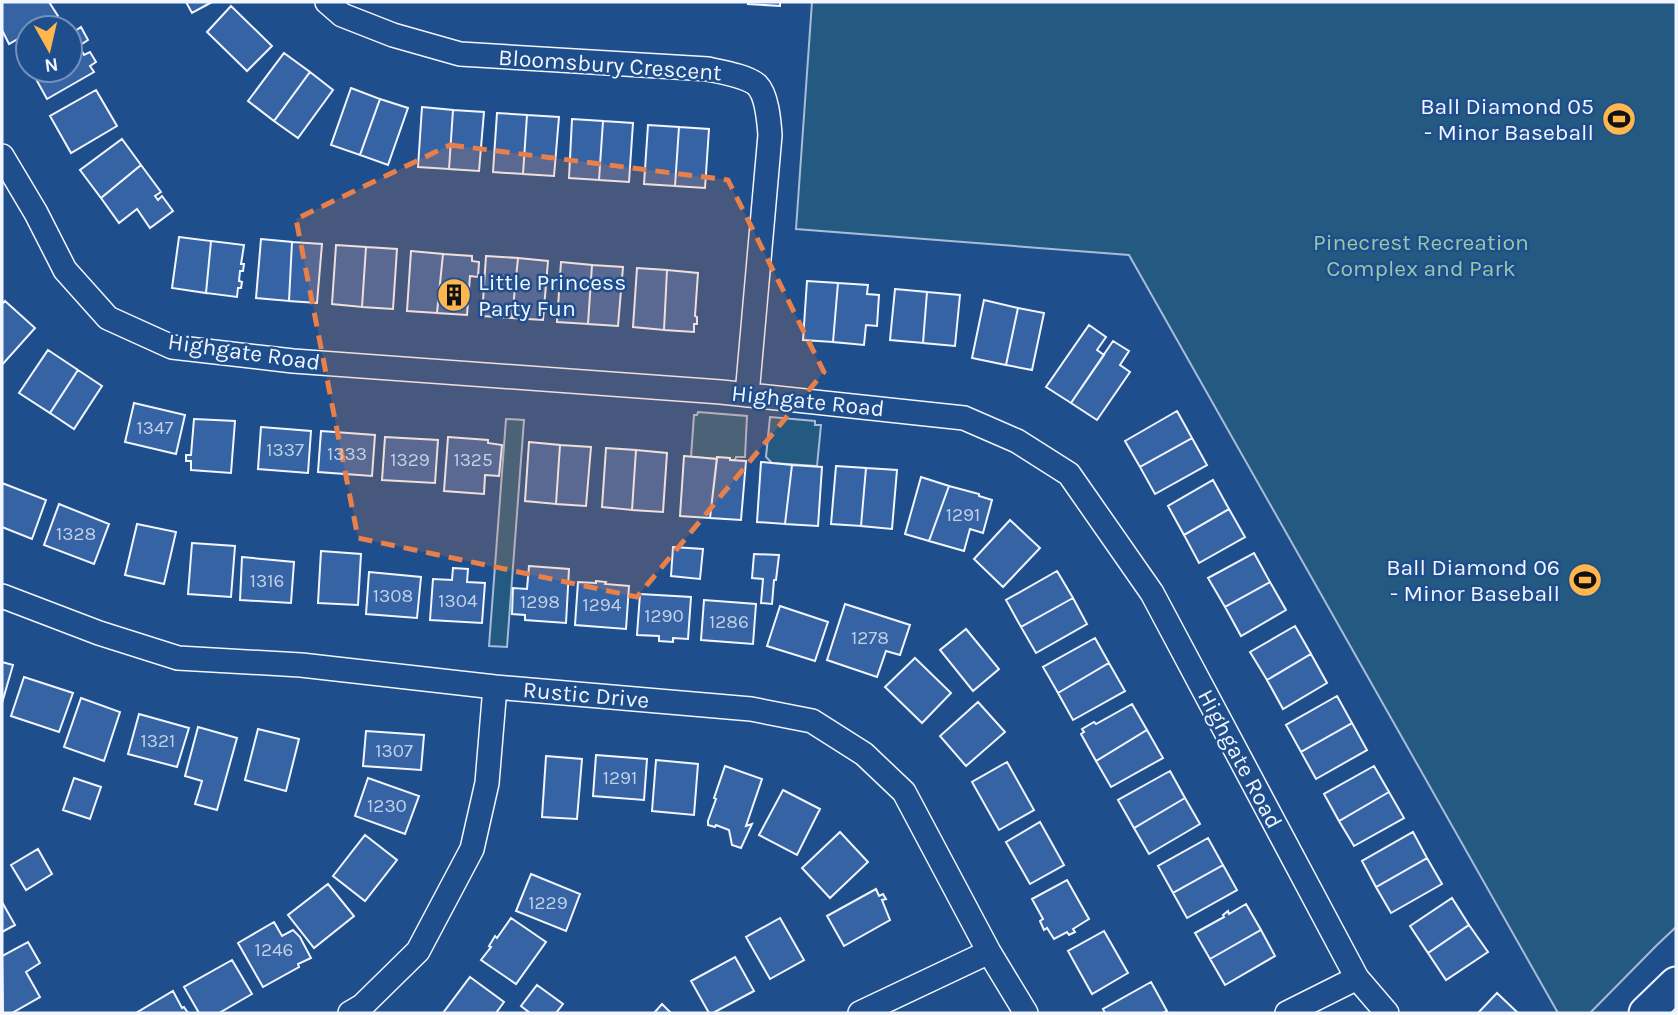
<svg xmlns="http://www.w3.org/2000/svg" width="1678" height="1015" font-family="Karla,sans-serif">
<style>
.green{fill:#245a82;stroke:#a8bbd7;stroke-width:2}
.building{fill:#3563a3;stroke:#f2f6ff;stroke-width:2}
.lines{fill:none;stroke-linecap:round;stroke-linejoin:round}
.street-casing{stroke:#f2f6ff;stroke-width:26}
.secondary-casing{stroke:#f2f6ff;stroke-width:37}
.street{stroke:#1f4e8c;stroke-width:23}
.secondary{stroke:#1f4e8c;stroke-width:33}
.marked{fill:#ea8049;fill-opacity:0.2;stroke:#ea8049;stroke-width:5;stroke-dasharray:14 9;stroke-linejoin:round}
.labels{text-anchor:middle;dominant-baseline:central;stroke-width:5;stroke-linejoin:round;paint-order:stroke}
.number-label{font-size:19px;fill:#c3d1e8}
.street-label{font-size:23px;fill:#f2f6ff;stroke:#1f4e8c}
.poi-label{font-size:23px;fill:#f2f6ff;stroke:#1f4e8c;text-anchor:end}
.park-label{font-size:23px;fill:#97c8a6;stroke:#1f4e8c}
</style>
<rect width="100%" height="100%" fill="#1f4e8c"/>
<path class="green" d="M812,2H1676V927L1657,945L1590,1013H1558L1129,255L796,229Z
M698,412L747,416L745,457H736L735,460H730L729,458L717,459L691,457L694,415H697Z
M770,417L815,421V425H821L817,466L772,463L766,457Z
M506,419L524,420L507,647L489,646Z"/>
<path class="building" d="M2,2H49L58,16L37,28H28V33L9,44L2,30Z
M186,2H212L192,13Z
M748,2H780V6L748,4Z
M231,6L272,46L247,71L207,32Z
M81,27L88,40L79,46L84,55L90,52L96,62L90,66L94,72L47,99L31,70H70V30L72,33Z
M284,53L310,72L274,121L248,101Z
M310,72L333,90L298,138L274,121Z
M351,88L380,99L360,155L331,145Z
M96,90L117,126L71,153L50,116Z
M380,99L408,108L388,165L360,155Z
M422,107L453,110L449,169L418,167Z
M453,110L484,112L479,171L449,169Z
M497,113L527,115L523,174L493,172Z
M527,115L559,117L554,176L523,174Z
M572,119L603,121L599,180L569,178Z
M603,121L633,123L629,182L599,180Z
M648,125L679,127L675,186L644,184Z
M679,127L709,129L705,188L675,186Z
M122,139L141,165L101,198L80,170Z
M141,165L161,192L155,196L158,200L162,196L173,211L150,228L137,209L119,223L101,198Z
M179,237L211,241L206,293L172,288Z
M261,239L292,242L289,301L256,298Z
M211,241L244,245L241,264H244L243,271H240L239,281L242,282L241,288H238L237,297L206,293Z
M292,242L322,244L317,303L289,301Z
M336,245L366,247L362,307L332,304Z
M366,247L397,249L393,309L362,307Z
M411,251L443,254L437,313L407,311Z
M443,254L472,256V261L479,262L478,277L470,276L467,315L437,313Z
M486,256L518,258L512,318L482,316Z
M518,258L548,261L543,320L512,318Z
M561,262L592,265L588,324L557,322Z
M592,265L623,267L618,326L588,324Z
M637,268L667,270L664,330L633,327Z
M667,270L698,273L695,316L697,317V324H694V332L664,330Z
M807,281L838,283L833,342L803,340Z
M838,283L868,285L867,294L879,295L877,326L866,325L864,345L833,342Z
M895,289L927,292L923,343L890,340Z
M927,292L960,295L955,346L923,343Z
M984,300L1018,308L1006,365L972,358Z
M5,301L35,328L2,365V304Z
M1018,308L1044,313L1032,370L1006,365Z
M1089,325L1106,337L1097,350L1104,355L1071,403L1046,387Z
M1113,341L1129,351L1120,365L1130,372L1097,420L1071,403Z
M48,350L78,370L50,413L19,393Z
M78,370L102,386L74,429L50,413Z
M134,403L185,415L176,454L125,442Z
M1177,411L1192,438L1140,467L1125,441Z
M194,419L235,421L231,473L191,470V461H186V455H191Z
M261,427L311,431L308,473L258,469Z
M321,431L375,435L372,476L318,472Z
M385,437L438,440L435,483L382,480Z
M448,437L488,440V443L502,445L499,476L485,475L484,494L444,491Z
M1192,438L1207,465L1155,494L1140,467Z
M529,442L560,445L556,504L525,501Z
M560,445L591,447L586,506L556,504Z
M606,448L636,450L632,510L602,507Z
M636,450L667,453L663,512L632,510Z
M684,456L717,459L710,518L680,516Z
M717,457L730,458V460L746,461L741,520L710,518Z
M761,462L792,465L785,524L757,522Z
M792,465L822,467L818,526L785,524Z
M836,466L866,468L861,526L831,524Z
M866,468L897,470L892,529L861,526Z
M921,477L949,486L929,541L905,534Z
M1213,480L1229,509L1184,535L1168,506Z
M2,483L46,500L32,539L2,527Z
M949,486L979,494V496L992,500L983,533L970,529L964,551L929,541Z
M59,504L109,524L94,564L44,545Z
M1229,509L1245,537L1199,563L1184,535Z
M1010,520L1040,548L1003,587L974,559Z
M137,524L176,532L164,584L125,575Z
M192,543L235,546L231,597L188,594Z
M673,547L703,549L700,579L671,576Z
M321,551L361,554L358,605L318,603Z
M1254,553L1270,582L1225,607L1208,578Z
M754,554L779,555L776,580H774L772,604L761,603L763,579L752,578Z
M242,557L294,562L291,603L240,600Z
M529,566L569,569L566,623L525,620V615L512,614L513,588L527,589Z
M453,568L468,569L467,582L485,583L482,623L430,620L433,579L452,580Z
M1057,571L1073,598L1021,627L1006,600Z
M369,572L421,577L417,618L366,614Z
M596,581L606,582L605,584L629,586L626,629L575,625L578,582L596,583Z
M1270,582L1286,610L1241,636L1225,607Z
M640,594L691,597L688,639L673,638V642L659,641V636L637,635Z
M1073,598L1087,624L1036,653L1021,627Z
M704,600L756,604L753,644L701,640Z
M845,604L910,625L900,655L886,651L877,677L827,660Z
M780,606L828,622L815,661L767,646Z
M1295,626L1311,654L1267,680L1250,652Z
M966,629L999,669L973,691L940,650Z
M1095,638L1109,663L1058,693L1043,667Z
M1311,654L1327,683L1283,709L1267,680Z
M915,658L951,693L922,723L885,687Z
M2,662L13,665L2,703Z
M1109,663L1125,691L1073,720L1058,693Z
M24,677L73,693L59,732L11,716Z
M1337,696L1352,723L1301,752L1286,725Z
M81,698L120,712L104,761L64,747Z
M978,702L1005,732L966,766L940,736Z
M1132,704L1147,730L1096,761L1081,734L1084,732L1082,729L1094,722L1096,724Z
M139,714L189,728L177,767L128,754Z
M1352,723L1367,750L1316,779L1301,752Z
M198,727L237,738L217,810L195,804L202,781L185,776Z
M258,729L299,739L286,791L245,780Z
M1147,730L1163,758L1111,787L1096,761Z
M366,731L424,735L421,770L363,766Z
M596,755L647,759L644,800L593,796Z
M546,756L582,759L577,819L542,817Z
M656,760L698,764L694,815L652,811Z
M1007,762L1034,810L999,830L972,782Z
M725,766L762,779L746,826L752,824L741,848L732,845L729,830L716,825L715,827L708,825V821L716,799L714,798Z
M1374,766L1389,792L1339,821L1324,794Z
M1170,771L1185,798L1134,828L1118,800Z
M74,778L101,787L90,819L63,810Z
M368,778L419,796L405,834L355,816Z
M783,790L820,809L797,855L759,835Z
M1389,792L1404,818L1354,846L1339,821Z
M1185,798L1200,824L1149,854L1134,828Z
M1040,822L1064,865L1030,884L1006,842Z
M840,832L868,862L830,898L802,868Z
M1413,832L1427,858L1376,887L1362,861Z
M365,835L397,860L365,901L333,876Z
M1208,838L1223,865L1173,893L1158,866Z
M38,849L52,874L26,890L11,865Z
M1427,858L1442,884L1391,913L1376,887Z
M1223,865L1237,890L1187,918L1173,893Z
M531,874L580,894L566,931L516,911Z
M1067,880L1089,919L1073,929L1075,932L1069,935L1067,932L1054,939L1047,928L1044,930L1040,921L1043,919L1032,899Z
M328,884L354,916L314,948L288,915Z
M876,889L879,896L883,894L886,899L882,900L890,920L844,946L827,916Z
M1452,898L1469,925L1428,953L1410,926Z
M2,902L15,925L2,932Z
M1246,904L1261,930L1210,959L1195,933L1224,917L1223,915L1228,911L1229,914Z
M511,918L546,942L516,984L481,960L491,947L489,946L495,936L497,938Z
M780,918L804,960L770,979L746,937Z
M274,922L282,936L293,930L300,937L311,958L298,964L299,967L263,987L238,943Z
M1469,925L1488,952L1446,980L1428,953Z
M1261,930L1275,956L1225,985L1210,959Z
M1104,931L1128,973L1092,994L1068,951Z
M28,942L40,963L26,972L40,997L12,1013H3L2,956Z
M735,957L754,991L713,1013H709L691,981Z
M232,960L252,994L219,1013H199L184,987Z
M470,977L504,1002L496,1013H443Z
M1151,982L1167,1011L1163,1013H1105L1103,1009Z
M537,985L563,1004L556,1013H530L521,1006Z
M173,991L182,1008L184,1007L188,1013H136Z
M1497,993L1518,1013H1478Z
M662,1004L671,1013H654Z"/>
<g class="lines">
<g class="street-casing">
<path id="street" d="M327,2L342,15L393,35L460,54L708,69C721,72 747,76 757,85C767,95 769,121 770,135L747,395
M2,156L36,213L65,270L108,318L172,347L293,361L721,392L964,418L1017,441L1069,474L1152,593L1357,978L1387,1013
M2,596L99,633L178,658L301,665L495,687L751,709L812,721L864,754L904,792L989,952L1026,1013
M350,1013L362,1006L418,951L472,849L487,783L495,687
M860,1013L989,952
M1287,1013L1357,978"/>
</g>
<g class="secondary-casing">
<path id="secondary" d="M1646,1013L1676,984"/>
</g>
<use href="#street" class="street"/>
<use href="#secondary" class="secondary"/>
</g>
<path class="marked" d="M450,145L728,180L824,372L637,597L358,538L296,219Z"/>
<defs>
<g id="stadium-disc" transform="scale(1.75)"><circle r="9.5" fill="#ffb74d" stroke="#1f4e8c"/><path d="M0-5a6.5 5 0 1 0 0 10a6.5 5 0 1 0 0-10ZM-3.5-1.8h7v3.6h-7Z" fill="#111"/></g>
<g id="building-disc" transform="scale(1.75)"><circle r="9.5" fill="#ffb74d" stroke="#1f4e8c"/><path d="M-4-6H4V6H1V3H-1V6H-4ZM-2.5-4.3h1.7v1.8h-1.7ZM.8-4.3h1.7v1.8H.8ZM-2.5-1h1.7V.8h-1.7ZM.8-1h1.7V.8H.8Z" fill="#111"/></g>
</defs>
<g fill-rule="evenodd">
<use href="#stadium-disc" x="1619" y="119"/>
<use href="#building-disc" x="454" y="295"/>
<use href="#stadium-disc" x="1585" y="580"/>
</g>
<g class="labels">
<g class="number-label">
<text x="155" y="428">1347</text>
<text x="285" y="450">1337</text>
<text x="347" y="454">1333</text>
<text x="410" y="460">1329</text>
<text x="473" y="460">1325</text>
<text x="963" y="515">1291</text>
<text x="76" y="534">1328</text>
<text x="267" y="581">1316</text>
<text x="393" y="596">1308</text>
<text x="458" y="601">1304</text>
<text x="540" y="602">1298</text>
<text x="602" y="605">1294</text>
<text x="664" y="616">1290</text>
<text x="729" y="622">1286</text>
<text x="870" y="638">1278</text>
<text x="158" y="741">1321</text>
<text x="394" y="751">1307</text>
<text x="620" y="778">1291</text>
<text x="387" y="806">1230</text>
<text x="548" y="903">1229</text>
<text x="274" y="950">1246</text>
</g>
<g class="street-label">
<text transform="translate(610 65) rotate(4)">Bloomsbury Crescent</text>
<text transform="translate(244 352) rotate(8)">Highgate Road</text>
<text transform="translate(808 401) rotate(6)">Highgate Road</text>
<text transform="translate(586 695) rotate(5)">Rustic Drive</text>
<text transform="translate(1240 759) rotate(62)">Highgate Road</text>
</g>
<g class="poi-label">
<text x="1594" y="106">Ball Diamond 05<tspan x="1594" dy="26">- Minor Baseball</tspan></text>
<text x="478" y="282" text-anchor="start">Little Princess<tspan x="478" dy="26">Party Fun</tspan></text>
<text x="1560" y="567">Ball Diamond 06<tspan x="1560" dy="26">- Minor Baseball</tspan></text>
</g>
<g class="park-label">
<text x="1421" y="242">Pinecrest Recreation<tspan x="1421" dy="26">Complex and Park</tspan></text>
</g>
</g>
<rect width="1678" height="1015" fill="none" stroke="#f2f6ff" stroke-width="7"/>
<g transform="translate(49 49) rotate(172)"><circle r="33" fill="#1f4e8c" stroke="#7391ba" stroke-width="2"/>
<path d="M0-5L12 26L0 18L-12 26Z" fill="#ffb74d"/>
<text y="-10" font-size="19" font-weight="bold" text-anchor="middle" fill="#f2f6ff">N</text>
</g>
</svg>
